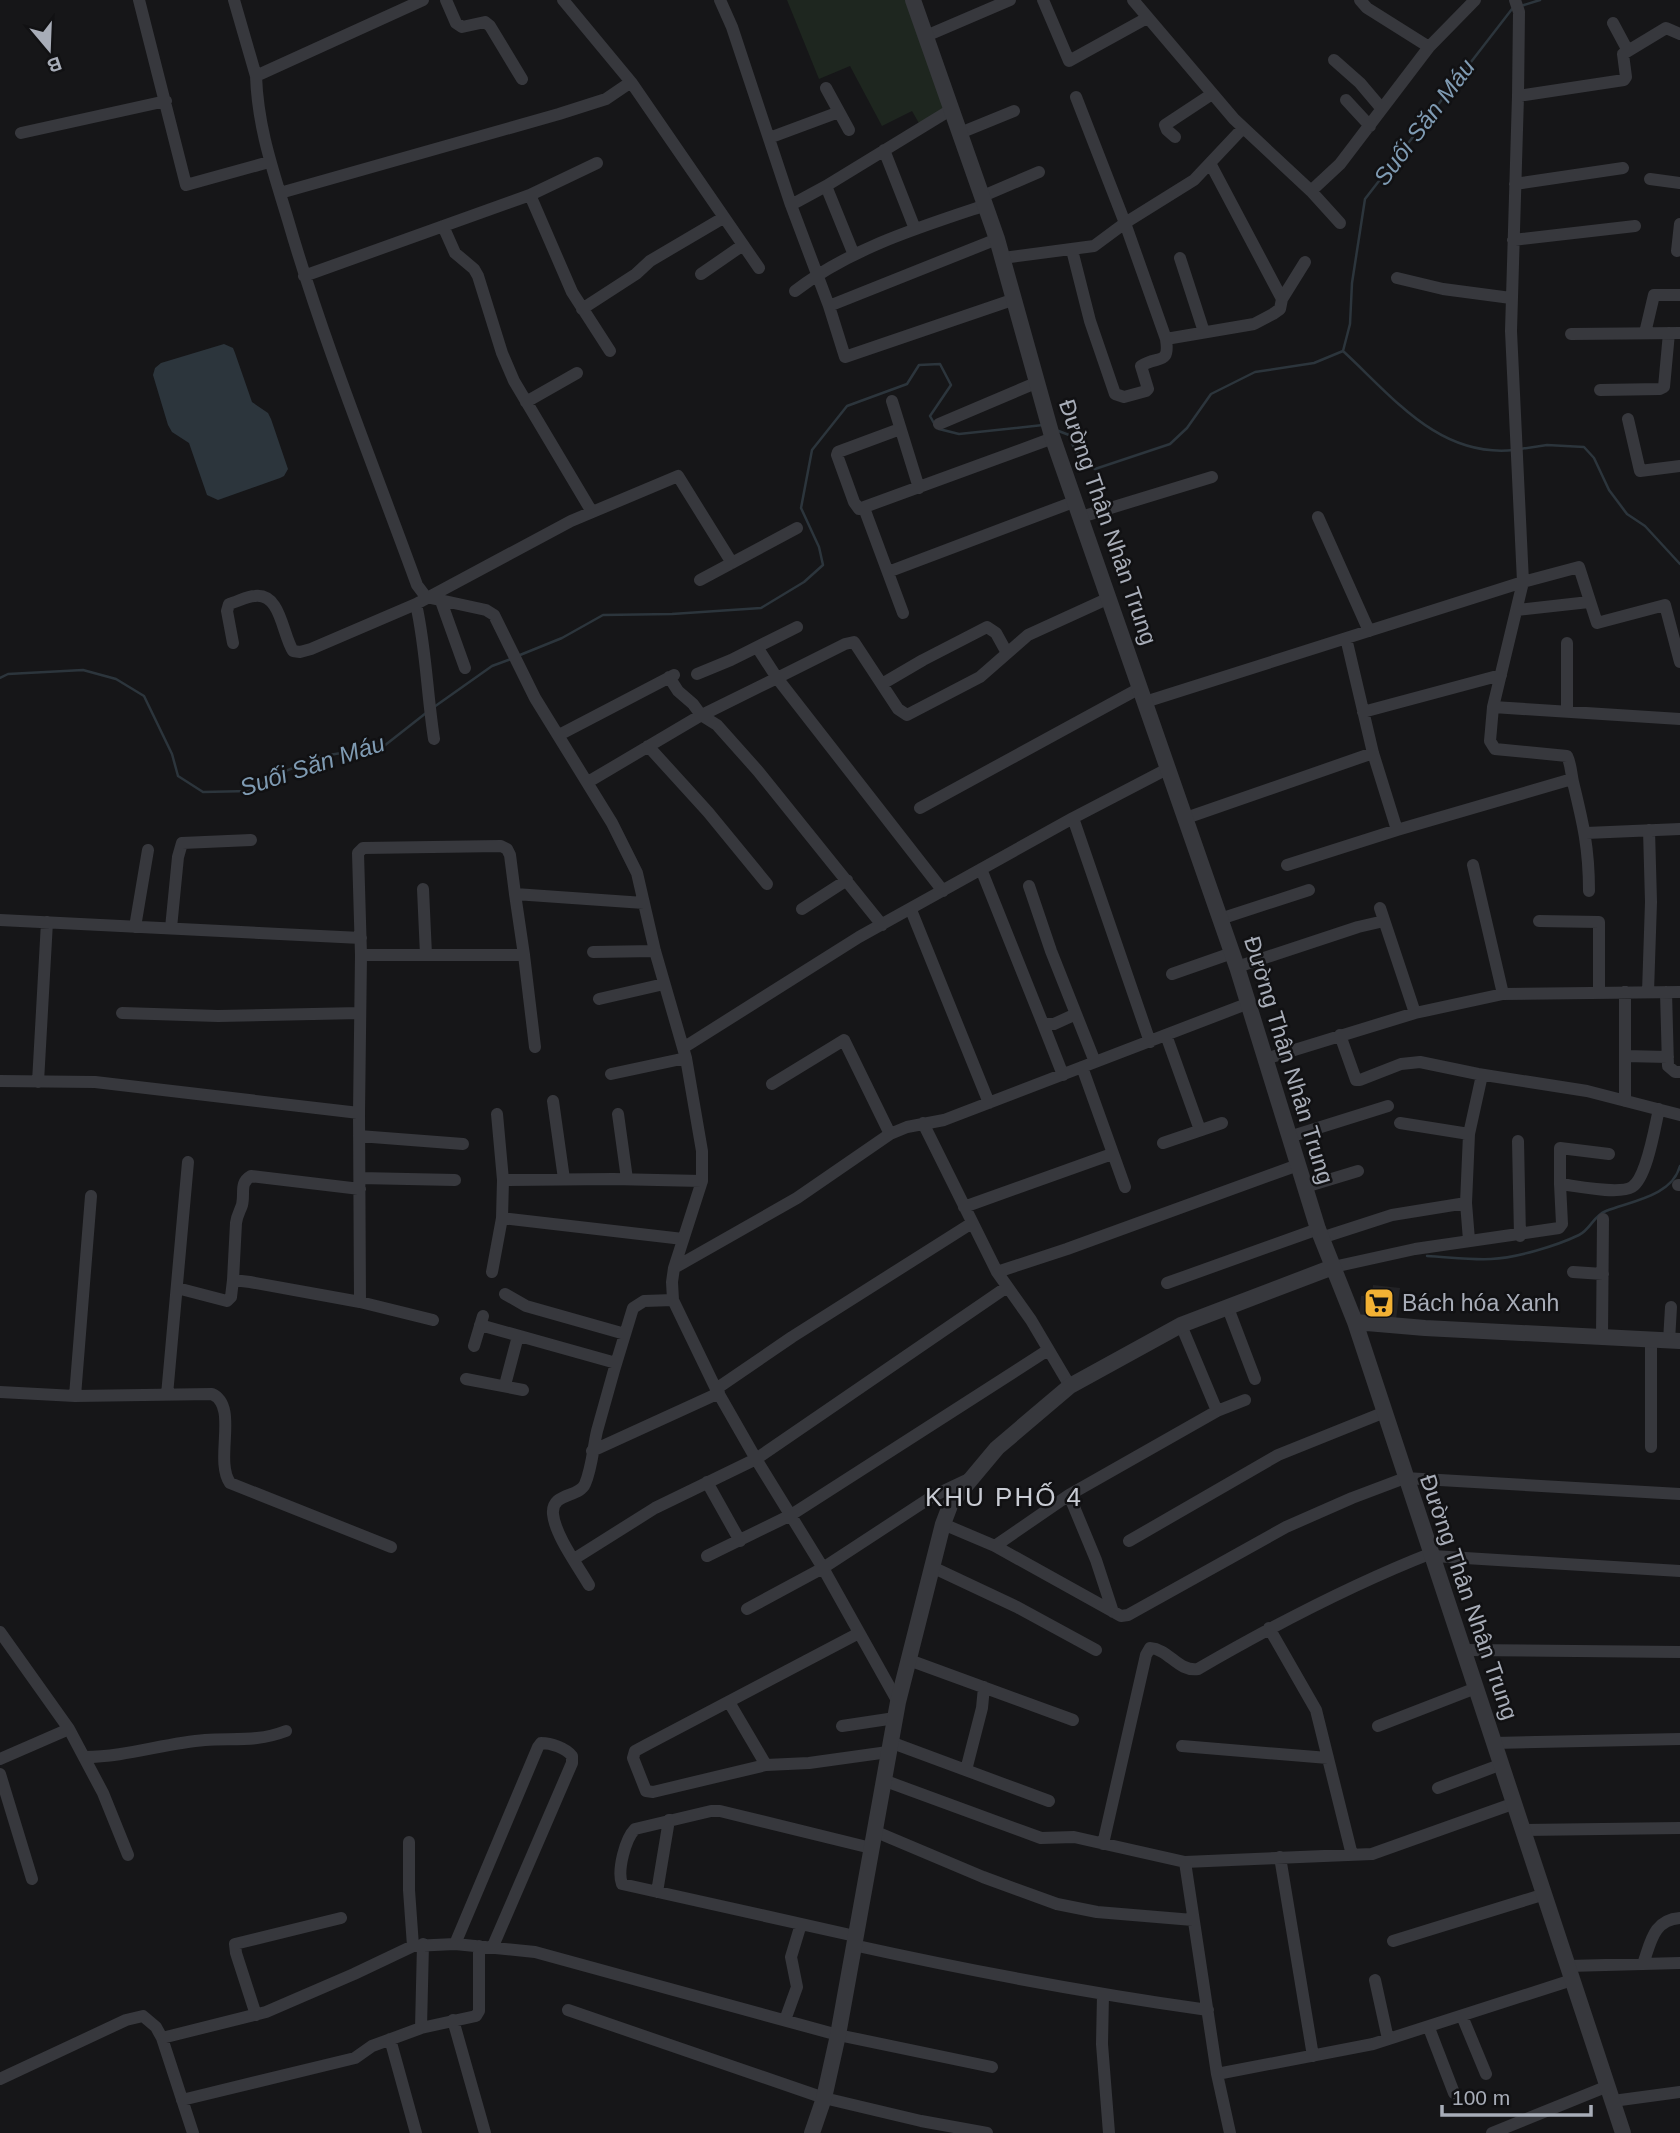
<svg xmlns="http://www.w3.org/2000/svg" width="1680" height="2133" font-family="Helvetica,sans-serif">
<style>
.built{fill:#222225}
.green{fill:#1e261f}
.water{fill:#2c353c}
.lines{fill:none;stroke-linecap:round;stroke-linejoin:round}
.stream{stroke:#2c353c;stroke-width:2.5}
.minor{stroke:#37383d;stroke-width:12}
.tertiary{stroke:#37383d;stroke-width:16}
.labels{text-anchor:middle;dominant-baseline:central;stroke-width:5;stroke-linejoin:round;paint-order:stroke}
.street-label{font-size:23px;fill:#a8adb8;stroke:#111113}
.poi-label{font-size:23px;fill:#a8adb8;stroke:#111113;text-anchor:start}
.water-label{font-size:24px;font-style:italic;fill:#7f9bb3;stroke:#111113}
.quarter-label{font-size:26px;letter-spacing:2px;fill:#c9ccd4;stroke:#111113}
</style>
<rect width="100%" height="100%" fill="#161618"/>
<path class="built" d="M1373,1285L1400,1288L1396,1320L1359,1316L1361,1296H1372Z"/>
<path class="green" d="M787,0H906L945,107L920,125L912,111L882,126L850,66L819,79Z"/>
<path class="water" d="M224,344L233,348L235,353L252,402L268,413L271,419L288,469L284,476L280,478L218,500L207,495L189,443L172,432L168,425L153,375L155,368L161,363Z"/>
<g class="lines">
<path class="stream" d="M1521,6L1540,0
M1343,351C1393,397 1439,458 1514,450
M939,429L959,434L1043,425
M1056,430L1069,435L1075,451L1095,469L1170,444L1187,428L1211,394L1255,372L1314,363L1343,351L1350,324L1352,283L1365,199L1512,9
M1520,449L1547,445L1584,447L1594,458L1609,490L1627,514L1645,526L1680,564
M520,655L562,638L603,615L672,614L761,608L804,582L823,565L819,547L801,508L812,450L847,406L907,384L919,365L940,364L951,385L930,416L935,425
M0,678L8,674L83,670L116,679L144,696L172,754L178,776L203,792L249,791L278,774L323,756L384,746L426,713
M434,707L492,666L511,659
M1427,1256C1448,1257 1470,1260 1491,1259C1516,1258 1556,1246 1579,1235C1591,1229 1593,1216 1606,1211C1632,1201 1672,1196 1680,1166"/>
<path class="minor" d="M139,0L186,185L269,162
M234,0L256,76
M423,0L256,76C258,129 273,170 288,220C324,344 373,464 417,585L426,597L486,610L494,615L535,698L612,823L637,873L655,951L686,1058L702,1151V1181L674,1268L672,1282L673,1300L716,1389L756,1459L823,1568L898,1702
M446,0L456,23L462,27L485,22L490,26L522,79
M563,0L631,82L759,268
M720,0L732,27L791,205L829,306
M1043,0L1069,61L1147,18
M1133,0L1234,119L1311,191L1340,223
M1360,0L1367,8L1429,47
M1515,0L1519,12L1518,96
M1613,23L1628,51
M926,36L1010,0
M1334,60L1360,83L1382,109
M826,88L849,130
M1346,100L1370,126
M21,133L166,101
M960,133L1014,111
M1175,137L1167,130L1165,125L1212,94
M769,138L839,112
M884,150L915,229
M1210,163L1282,299
M1650,179L1680,183
M1515,184L1623,168
M826,186L854,255
M1311,191L1340,164L1429,47L1475,0
M280,193L559,114L606,99L631,82
M530,195L572,292L610,351
M983,196L1039,172
M791,205L826,186L952,109
M443,226L455,253L474,269L478,276L502,353L514,381L592,512
M997,239L829,306L845,357L1015,299
M1513,240L1635,226
M1072,250L1090,321L1115,394L1124,397L1146,391L1148,389L1141,366C1158,355 1170,366 1166,339L1125,223L1076,97
M1677,251L1680,224
M1003,258L1094,246L1125,223L1194,180L1243,128
M1180,258L1204,332
M701,274L743,245
M304,276L530,195L597,163
M1397,278L1443,289L1511,298
M795,291C851,248 920,227 986,205
M582,309L636,274L650,261L723,218
M1645,333L1654,295H1680
M1571,334L1680,333
M1166,339L1254,324L1273,314L1280,309L1282,299L1305,262
M1600,390L1660,389L1664,387L1669,333
M892,401L919,488
M526,402L577,373
M1628,419L1640,471L1680,466
M939,424L1038,382
M900,429L838,452L837,455L854,502L859,509L1053,438
M864,508L903,613
M1081,517L1212,477
M1318,517L1369,631
M888,572L1076,501
M700,580L797,528
M441,601L465,668
M416,604C426,648 427,694 434,739
M1517,610L1589,602
M1346,638L1373,753L1397,830
M233,643L227,611L229,604C237,602 247,596 255,596C281,593 282,634 293,651L300,652L311,649L416,604L571,521L678,476L732,563
M757,647L777,678L845,644L854,642L898,709L907,715L980,677L1028,635L1109,598
M697,674L731,660L797,627
M669,677L678,691L693,704L701,715L717,725L758,771L882,925
M882,684L923,660L987,627L996,633L1007,653
M1145,702L1523,582L1579,567L1597,623L1665,605L1680,662
M1493,707L1680,719
M1567,711V643
M1363,712L1501,675
M559,735L674,675
M648,746L708,812L767,884
M588,782L698,717L777,678L943,891
M920,808L1140,688
M1073,818L1150,1042
M1186,818L1373,753
M1586,833L1680,829
M1287,865L1397,830L1572,779
M1473,865L1503,994
M981,869L1043,1024H1054L1076,1014
M1029,886L1051,951L1095,1062
M423,889L426,955
M1589,891C1589,848 1583,823 1573,782C1571,773 1571,764 1567,756L1495,749L1490,741L1493,707L1523,582L1511,331L1518,96L1624,80L1626,77L1623,54L1666,28L1680,34
M1380,908L1415,1013
M802,909L847,880
M911,910L989,1103
M1220,919L1309,890
M0,920L361,938
M1539,921L1599,922V993
M135,927L148,850
M171,928L178,857L182,843L251,840
M593,952L655,951
M361,955H524L515,894L644,903
M524,955L535,1047
M1237,967L1358,927L1384,921
M1172,974L1232,953
M1648,992L1651,902L1649,830
M1666,992L1668,1066L1675,1072H1680
M599,999L664,984
M122,1013L218,1016L360,1013
M1043,1024L1063,1075
M1166,1035L1200,1130
M1340,1035L1356,1080H1360L1401,1064L1420,1062L1478,1074L1587,1091L1680,1115
M683,1048L859,937L1073,818L1169,768
M1625,1056L1668,1057
M1265,1059L1415,1013L1503,994L1680,992
M1082,1067L1125,1187
M611,1074L686,1058
M0,1081L95,1082L359,1113
M38,1082L47,922
M772,1084L844,1040L890,1134
M553,1101L564,1179
M1625,1101V992
M618,1114L627,1179
M923,1123L997,1272L1031,1320L1070,1386
M1400,1123L1469,1134
M359,1136L463,1144
M1289,1137L1388,1106
M1518,1141L1520,1236
M1163,1143L1222,1123
M360,1178L455,1180
M503,1180L613,1179L702,1181
M1560,1184V1148L1609,1154
M1678,1185H1680
M1305,1187L1358,1171
M964,1207L1112,1154
M502,1218L683,1239
M1321,1238L1392,1215L1466,1203
M1469,1240L1466,1203L1469,1134L1482,1075
M1333,1267L1415,1249L1559,1228L1562,1224L1560,1184C1576,1186 1619,1195 1632,1187C1647,1178 1655,1126 1659,1109
M674,1268L797,1198L890,1134L907,1127L944,1120L1249,1003
M492,1272L502,1218L503,1180L497,1114
M997,1272L1067,1249L1298,1165
M1573,1272L1603,1274
M233,1280L236,1223C237,1215 240,1211 242,1205C245,1193 239,1183 251,1176L360,1189
M1167,1283L1318,1229
M177,1288L227,1301L231,1297L233,1280L250,1282L360,1302L433,1320
M505,1294L526,1306L625,1334
M360,1302L359,1113L361,955L358,853L363,848L501,846L507,849L510,855L515,894
M1228,1308L1255,1379
M480,1325L616,1363
M1181,1325L1217,1411
M1602,1337L1603,1219
M1669,1341L1671,1307
M474,1346L483,1316
M466,1379L523,1390
M505,1385L518,1336
M716,1389L792,1337L972,1223
M0,1392L75,1396L212,1394C239,1406 214,1460 230,1483L391,1547
M167,1395L188,1162
M75,1396L91,1196
M1651,1447V1340
M592,1451L719,1393
M707,1482L740,1541
M1069,1495L1096,1560L1113,1612
M943,1524L995,1546L1121,1616L1128,1615L1286,1527L1352,1498L1405,1478L1680,1494
M1129,1541L1278,1455L1385,1412
M995,1546L1069,1495L1217,1411L1245,1400
M707,1556L791,1515L1048,1350
M1433,1556L1680,1571
M574,1559L655,1508L756,1459L1007,1287
M932,1567L1017,1607L1096,1650
M589,1585C578,1566 555,1535 553,1514C551,1492 579,1498 585,1484C592,1468 593,1448 597,1431C608,1390 620,1349 633,1308L644,1301L673,1300
M747,1609L823,1568L933,1496L969,1479
M1269,1628L1316,1710L1352,1855
M0,1632L69,1729
M859,1633L648,1744L635,1751L633,1758L646,1791L653,1792L766,1765L809,1763L888,1752
M1464,1650L1680,1652
M909,1660L1073,1720
M729,1702L766,1765
M842,1726L895,1718
M1378,1726L1476,1688
M890,1742L1049,1801
M1494,1743L1680,1739
M1182,1746L1328,1758
M85,1757C126,1757 165,1743 205,1740C235,1738 257,1742 286,1731
M0,1759L69,1729L103,1793L128,1855
M966,1770L982,1708L984,1687
M0,1774L32,1879
M883,1780L1041,1838L1074,1837L1185,1862L1372,1854L1515,1803
M1438,1788L1502,1764
M1524,1830L1680,1828
M874,1831L983,1877L1057,1904L1097,1912L1193,1920
M409,1842V1890L413,1946
M1103,1844L1146,1655L1150,1648C1169,1649 1178,1672 1198,1669C1274,1625 1350,1585 1432,1553
M1280,1857L1313,2056
M1185,1862L1217,2074L1230,2133
M657,1892L669,1820
M855,1936L622,1884C617,1871 625,1839 635,1829L711,1811H720L871,1848
M1393,1941L1545,1894
M455,1944L538,1747L541,1743C551,1743 566,1748 572,1756V1763L493,1946
M853,1945C971,1971 1088,1993 1208,2010
M1643,1964C1651,1942 1653,1920 1680,1918
M1568,1966L1680,1963
M1375,1980L1388,2039
M1103,1995L1102,2044L1109,2133
M568,2010L824,2098L921,2121L987,2133
M256,2015L236,1953L235,1944L341,1918
M1462,2016L1486,2074
M453,2020L485,2133
M785,2020L797,1987L791,1957L801,1924
M421,2028L423,1944
M1429,2028L1454,2093
M162,2038L266,2012L354,1974L413,1946L455,1944L535,1952L838,2035L992,2067
M390,2039L416,2133
M1217,2074L1373,2044L1572,1980
M0,2079L126,2020L143,2016L156,2027L162,2038L193,2133
M182,2100L355,2058L372,2046L421,2028L476,2016L479,2011V1946
M1613,2101L1680,2092
M1492,2133L1608,2086"/>
<path class="tertiary" d="M913,0L997,239L1052,436L1237,967L1318,1229L1355,1322L1623,2133
M1355,1322L1425,1328L1680,1341
M812,2133L824,2098L838,2035L898,1702L943,1524L951,1503L997,1448L1070,1386L1181,1325L1333,1267"/>
</g>
<defs>
<g id="supermarket-square" transform="scale(1.575)"><rect x="-9" y="-9" width="18" height="18" rx="4" fill="#f2b134" stroke="#111113"/><path d="M-6-5.5h2.5l.6 2H6L4.5 2H-2.5L-4.4-4H-6ZM-1.5 3.2a1.3 1.3 0 1 0 .1 0ZM3 3.2a1.3 1.3 0 1 0 .1 0Z" fill="#111"/></g>
</defs>
<g fill-rule="evenodd">
<use href="#supermarket-square" x="1379" y="1303"/>
</g>
<g class="labels">
<g class="street-label">
<text transform="translate(1108 522) rotate(71)">Đường Thân Nhân Trung</text>
<text transform="translate(1289 1060) rotate(73)">Đường Thân Nhân Trung</text>
<text transform="translate(1469 1597) rotate(71)">Đường Thân Nhân Trung</text>
</g>
<g class="poi-label">
<text x="1402" y="1303">Bách hóa Xanh</text>
</g>
<g class="water-label">
<text transform="translate(1424 122) rotate(-53)">Suối Săn Máu</text>
<text transform="translate(312 765) rotate(-18)">Suối Săn Máu</text>
</g>
<g class="quarter-label">
<text x="1004" y="1497">KHU PHỐ 4</text>
</g>
</g>
<g transform="translate(49 49) rotate(161)" stroke="#111113" stroke-width="5" paint-order="stroke">
<path d="M0-5L12 26L0 18L-12 26Z" fill="#a8adb8"/>
<text y="-10" font-size="19" font-weight="bold" text-anchor="middle" fill="#a8adb8">B</text>
</g>
<path d="M1442 2105v10h149v-10" fill="none" stroke="#a8adb8" stroke-width="3.5"/>
<text x="1452" y="2105" font-size="21" fill="#a8adb8" stroke="#111113" stroke-width="5" paint-order="stroke">100 m</text>
</svg>
